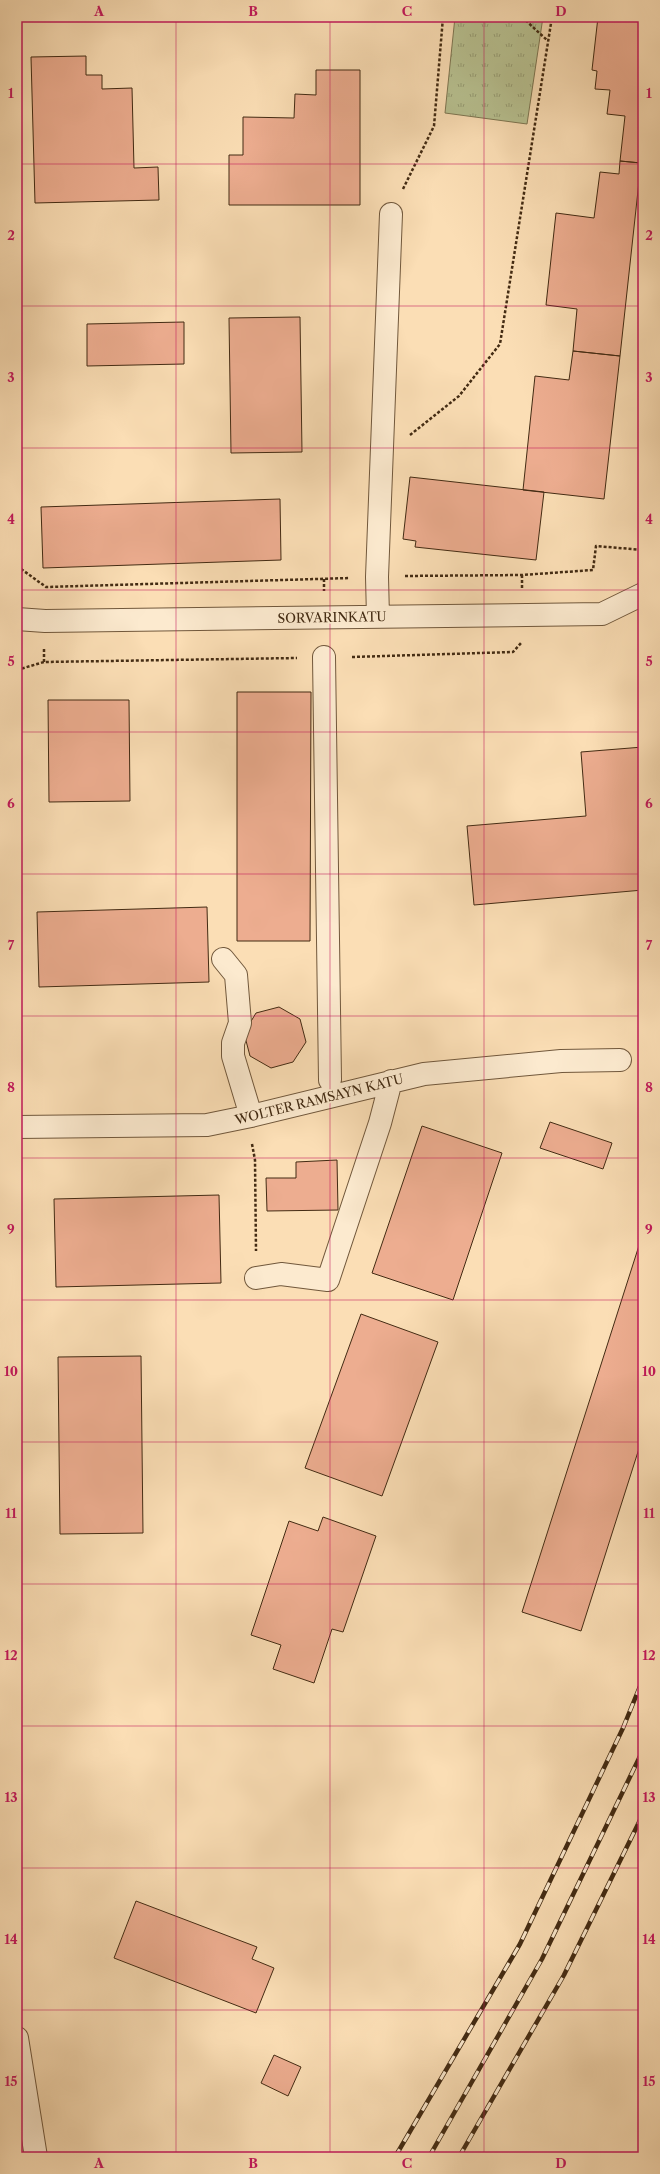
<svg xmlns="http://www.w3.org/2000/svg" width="660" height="2174" font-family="'Libre Caslon Text',serif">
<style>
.park{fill:url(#park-tufts);stroke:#7e7652}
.building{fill:#edad90;stroke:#432b13}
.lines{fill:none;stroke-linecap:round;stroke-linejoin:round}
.minor-casing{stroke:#71583c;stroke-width:24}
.path{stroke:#432b13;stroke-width:2.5;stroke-dasharray:3 2;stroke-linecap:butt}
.minor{stroke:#fceacf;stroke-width:22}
.rail-casing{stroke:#432b13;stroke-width:4.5}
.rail{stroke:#fceacf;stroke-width:3;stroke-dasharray:9;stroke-linecap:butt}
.grid{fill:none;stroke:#c2185b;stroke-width:1;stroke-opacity:0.55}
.labels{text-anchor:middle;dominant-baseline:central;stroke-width:3.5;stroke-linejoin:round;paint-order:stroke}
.street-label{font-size:13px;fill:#432b13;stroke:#fceacf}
.neatline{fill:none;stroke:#c2185b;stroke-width:1.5}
.grid-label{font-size:13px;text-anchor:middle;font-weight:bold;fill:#c2185b}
</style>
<defs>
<pattern id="park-tufts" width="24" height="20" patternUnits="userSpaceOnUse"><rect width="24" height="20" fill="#b8c292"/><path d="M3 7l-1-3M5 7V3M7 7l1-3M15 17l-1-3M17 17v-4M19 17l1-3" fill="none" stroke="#979e76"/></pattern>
</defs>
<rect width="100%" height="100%" fill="#fbdeb5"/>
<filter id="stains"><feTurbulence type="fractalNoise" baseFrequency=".005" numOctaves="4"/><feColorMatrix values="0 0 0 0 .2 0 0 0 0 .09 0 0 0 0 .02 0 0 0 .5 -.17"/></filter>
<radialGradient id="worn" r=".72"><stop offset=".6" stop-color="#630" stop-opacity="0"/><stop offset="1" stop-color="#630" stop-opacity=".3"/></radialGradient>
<path class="park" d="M455,17H543L527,124L445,113Z"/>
<path class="building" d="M598,17H643V142L641,163L620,161L625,116L607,114L610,90L595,89L597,71L592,70Z
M86,56V75H102V89L132,88L134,168L158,167L159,200L35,203L31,57Z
M316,70H360V205H229V155H243V117L294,118L295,94L316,95Z
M620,161L641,163L620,356L573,351L577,309L546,305L556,213L594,218L600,172L619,174Z
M300,317L302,452L231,453L229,318Z
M184,322V364L87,366V324Z
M573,351L620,356L604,499L523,490L535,376L569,380Z
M410,477L544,492L536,560L415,547L416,541L403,539Z
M280,499L281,560L43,568L41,507Z
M237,692H311L310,941H237Z
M48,700H129L130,801L49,802Z
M643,747V890L474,905L467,826L586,816L581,752Z
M207,907L209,982L39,987L37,912Z
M279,1007L300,1019L306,1042L293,1062L271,1068L250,1056L244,1033L256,1013Z
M550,1122L612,1143L603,1169L540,1148Z
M422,1126L502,1153L453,1300L372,1273Z
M337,1160L338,1210L267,1211L266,1178H296V1162Z
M219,1195L221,1283L56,1287L54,1199Z
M643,1233V1436L581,1631L522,1612Z
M361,1314L438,1342L382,1496L305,1468Z
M141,1356L143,1533L60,1534L58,1357Z
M323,1517L376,1536L343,1632L332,1629L314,1683L273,1669L281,1645L251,1635L289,1521L318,1531Z
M136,1901L257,1947L252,1959L274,1968L256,2013L114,1958Z
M274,2055L301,2067L288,2096L261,2083Z"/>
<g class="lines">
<g class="minor-casing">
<path id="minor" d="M378,617L377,577L391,214
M17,619L45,621L602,614L643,594
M324,657L330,1080
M223,959L236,975L240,1023L233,1043V1056L251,1116
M17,1127L207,1125L251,1116L424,1074L561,1061L620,1060
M256,1278L281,1274L328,1280L380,1123L391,1081
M17,2038L36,2157"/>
</g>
<path class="path" d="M522,17L548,41
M403,189L434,126L443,17
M410,435L459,396L500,344L552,17
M17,566L46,587L350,578
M522,575V588
M405,576L522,575L593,570L596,546L643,550
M324,579V591
M352,657L513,652L521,643
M44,662V649
M17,670L44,662L297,658
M252,1144L255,1160L256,1251"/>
<use href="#minor" class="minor"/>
<g class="rail-casing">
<path id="rail" d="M395,2157L520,1944L623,1728L643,1679
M429,2157L542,1959L643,1750
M459,2157L564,1975L643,1814"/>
</g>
<use href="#rail" class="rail"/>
</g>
<path class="grid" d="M176,17V2157M330,17V2157M484,17V2157M17,164H643M17,306H643M17,448H643M17,590H643M17,732H643M17,874H643M17,1016H643M17,1158H643M17,1300H643M17,1442H643M17,1584H643M17,1726H643M17,1868H643M17,2010H643"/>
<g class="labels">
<g class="street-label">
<text transform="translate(332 617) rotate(-1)">SORVARINKATU</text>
<text transform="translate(319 1099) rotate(-14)">WOLTER RAMSAYN KATU</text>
</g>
</g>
<rect width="660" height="2174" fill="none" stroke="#fbdeb5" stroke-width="44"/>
<rect x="22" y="22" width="616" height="2130" class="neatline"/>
<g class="grid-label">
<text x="99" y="16">A</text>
<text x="253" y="16">B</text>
<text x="407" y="16">C</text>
<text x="561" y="16">D</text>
<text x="11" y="98">1</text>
<text x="649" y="98">1</text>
<text x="11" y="240">2</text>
<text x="649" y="240">2</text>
<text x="11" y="382">3</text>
<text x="649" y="382">3</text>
<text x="11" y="524">4</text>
<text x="649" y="524">4</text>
<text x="11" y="666">5</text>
<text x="649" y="666">5</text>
<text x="11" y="808">6</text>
<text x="649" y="808">6</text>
<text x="11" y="950">7</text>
<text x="649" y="950">7</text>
<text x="11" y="1092">8</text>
<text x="649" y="1092">8</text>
<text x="11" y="1234">9</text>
<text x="649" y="1234">9</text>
<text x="11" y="1376">10</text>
<text x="649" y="1376">10</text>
<text x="11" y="1518">11</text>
<text x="649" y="1518">11</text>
<text x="11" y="1660">12</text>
<text x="649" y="1660">12</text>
<text x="11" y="1802">13</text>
<text x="649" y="1802">13</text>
<text x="11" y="1944">14</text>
<text x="649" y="1944">14</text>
<text x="11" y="2086">15</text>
<text x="649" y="2086">15</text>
<text x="99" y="2168">A</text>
<text x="253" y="2168">B</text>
<text x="407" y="2168">C</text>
<text x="561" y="2168">D</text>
</g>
<rect width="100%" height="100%" filter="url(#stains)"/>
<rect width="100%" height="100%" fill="url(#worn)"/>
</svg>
